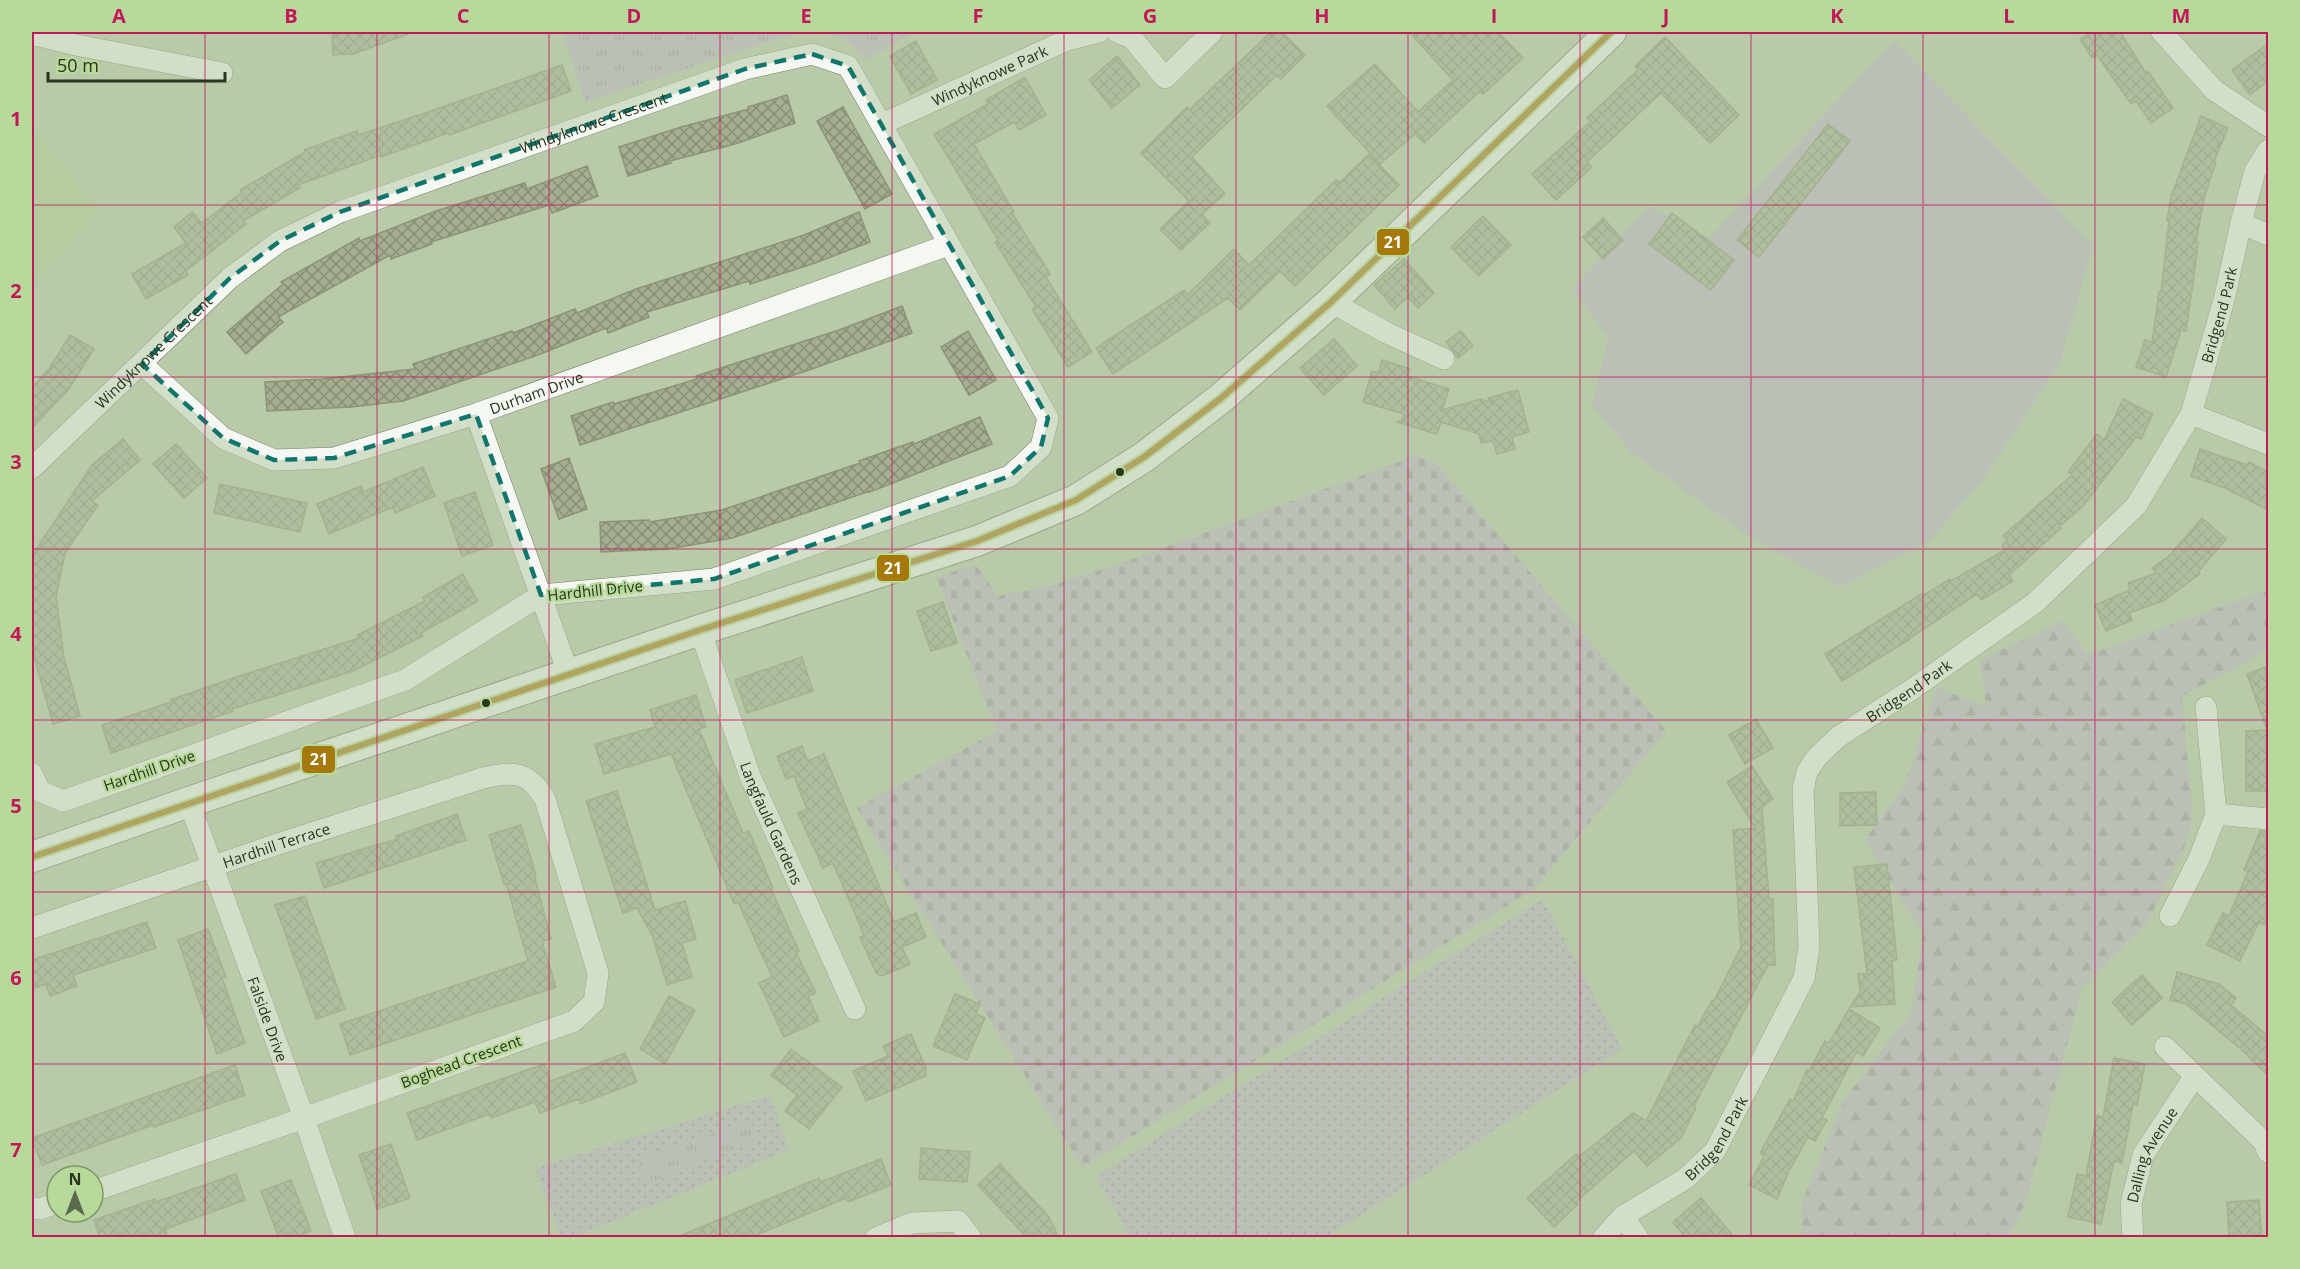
<svg xmlns="http://www.w3.org/2000/svg" width="2300" height="1269" font-family="'Open Sans',sans-serif">
<style>
.built{fill:#b2ce98}
.grass{fill:url(#grass-dots)}
.forest{fill:url(#forest-firs)}
.cemetery{fill:url(#cemetery-stones)}
.park{fill:url(#park-tufts)}
.pitch{fill:#bfb3c7}
.building{fill:url(#building-cross-hatch);stroke:#8b9476;stroke-width:1.5}
.lines{fill:none;stroke-linecap:round;stroke-linejoin:round}
.minor-casing{stroke:#707e63;stroke-width:22}
.secondary-casing{stroke:#707e63;stroke-width:32}
.minor{stroke:#f4f7f2;stroke-width:21}
.secondary{stroke:#f4f7f2;stroke-width:30}
.bus-1-casing{stroke:#b7d999;stroke-width:10}
.bus-1{stroke:#a5790b;stroke-width:6}
.marked{fill:none;stroke:#0f766e;stroke-width:4.5;stroke-dasharray:12 8;stroke-linejoin:round}
.grid{fill:none;stroke:#c2185b;stroke-width:1.5;stroke-opacity:0.55}
.bus-dot{fill:#29351c;stroke:#b7d999;stroke-width:2}
.labels{text-anchor:middle;dominant-baseline:central;stroke-width:4.5;stroke-linejoin:round;paint-order:stroke}
.street-label{font-size:15px;fill:#29351c;stroke:#b7d999}
.line-badge{stroke:#b7d999;stroke-width:2}
.badge-label{font-size:16px;text-anchor:middle;font-weight:bold;fill:#fff}
.neatline{fill:none;stroke:#c2185b;stroke-width:2}
.grid-label{font-size:20px;text-anchor:middle;font-weight:bold;fill:#c2185b}
</style>
<defs>
<pattern id="grass-dots" width="8" height="8" patternUnits="userSpaceOnUse" patternTransform="scale(1.5)"><rect width="8" height="8" fill="#bfb3c7"/><path d="M2 2h.1M6 6h.1" fill="none" stroke="#9b92a1" stroke-width="1.8" stroke-linecap="round"/></pattern>
<pattern id="forest-firs" width="22" height="20" patternUnits="userSpaceOnUse" patternTransform="scale(1.5)"><rect width="22" height="20" fill="#bfb3c7"/><path d="M5 1l3.5 6h-7zM16 11l3.5 6h-7z" fill="#9b92a1"/></pattern>
<pattern id="cemetery-stones" width="16" height="16" patternUnits="userSpaceOnUse" patternTransform="scale(1.5)"><rect width="16" height="16" fill="#bfb3c7"/><path d="M2 7V4a2 2 0 0 1 4 0v3zM10 15v-3a2 2 0 0 1 4 0v3z" fill="#9b92a1"/></pattern>
<pattern id="park-tufts" width="24" height="20" patternUnits="userSpaceOnUse" patternTransform="scale(1.5)"><rect width="24" height="20" fill="#bfb3c7"/><path d="M3 7l-1-3M5 7V3M7 7l1-3M15 17l-1-3M17 17v-4M19 17l1-3" fill="none" stroke="#9b92a1"/></pattern>
<pattern id="building-cross-hatch" width="8" height="8" patternUnits="userSpaceOnUse" patternTransform="scale(1.5)"><rect width="8" height="8" fill="#a6ae92"/><path d="M0 0l8 8M0 8l8-8" fill="none" stroke="#878e76"/></pattern>
</defs>
<rect width="100%" height="100%" fill="#b8caa8"/>
<path class="built" d="M32,131L39,133L99,210L32,287Z"/>
<path class="grass" d="M1543,899L1622,1049L1326,1237H1130L1096,1176Z
M771,1095L788,1150L574,1237H562L535,1168Z"/>
<path class="forest" d="M2268,590V650L2182,696L2193,819L2184,848L2148,921L2082,987L2026,1202L2009,1237H1802L1801,1206L1843,1101L1911,1013L1923,934L1865,840L1905,785L1936,687L1986,706L1980,660L2063,621L2087,655Z"/>
<path class="cemetery" d="M1418,455L1436,463L1666,731L1533,890L1082,1167L857,808L997,731L936,577L976,565L998,596L1049,586L1119,564Z"/>
<path class="park" d="M563,32H799L585,102Z
M825,32H914L866,60L844,38Z
M750,1122L758,1133L755,1141L652,1182L634,1176L646,1153Z"/>
<path class="pitch" d="M1894,41L2093,245L2060,363L1984,478L1930,540L1840,587L1744,533L1631,452L1592,405L1608,338L1573,288L1650,206L1709,238Z"/>
<path class="building" d="M332,32H408V34L353,54L333,55Z
M1271,32H1282L1305,55L1281,79L1277,75L1192,157L1225,194L1202,214L1210,223L1181,250L1160,229L1189,201L1141,153L1187,107L1189,110Z
M1409,32H1498L1523,58L1483,94L1480,91L1424,143L1415,134L1380,164L1327,106L1375,64L1418,112L1453,80Z
M2092,32H2120L2146,73L2148,71L2173,108L2151,123L2136,101L2131,104L2097,55L2092,58L2080,39Z
M1665,37L1739,115L1710,143L1661,93L1587,162L1592,167L1556,200L1532,174L1591,121L1587,118L1638,70L1635,66Z
M916,41L937,80L911,94L890,56Z
M2268,44V81L2250,95L2232,70Z
M1117,56L1140,85L1112,108L1089,80Z
M562,65L571,91L449,135L448,133L381,157V155L298,185L300,188L243,221L246,224L186,271L188,275L146,299L132,274L186,243L174,227L192,212L202,223L242,192L240,190L305,152L304,150L357,131L358,135L428,112Z
M1025,77L1046,115L1019,130L1014,122L974,144L1014,212L1012,213L1050,274L1046,277L1092,352L1068,367L1032,309L1036,307L995,242L998,240L934,134L988,104L986,100Z
M787,95L795,123L735,144L670,161L671,163L628,176L619,147L681,127L749,109L748,107Z
M843,107L892,194L865,209L817,121Z
M2201,116L2228,128L2214,161L2216,162L2204,198L2196,242H2198L2194,275L2186,331L2181,330L2166,377L2136,367L2145,340L2152,342L2159,292H2161L2169,221H2167L2171,197Z
M1828,124L1850,141L1759,257L1737,240Z
M1369,154L1399,185L1295,286L1280,271L1240,310L1228,298L1113,374L1096,348L1184,290L1187,295L1234,249L1249,265L1336,180L1339,183Z
M587,166L598,196L552,213L549,205L431,242L432,244L391,259L390,255L278,317L283,322L246,354L227,332L283,284L281,282L359,238L360,241L436,211L525,183L527,189Z
M859,212L870,242L815,263L750,284L749,281L647,312L649,317L608,333L606,328L535,356L403,401L351,407L267,411L265,382L322,379L415,369L413,364L512,331L513,333L575,309L577,313L636,289L804,235Z
M1672,213L1734,260L1711,290L1649,244Z
M1483,216L1511,245L1479,276L1451,247Z
M1603,218L1623,240L1603,259L1583,237Z
M1404,259L1434,293L1418,308L1408,297L1395,309L1374,285Z
M902,306L912,333L809,370L580,445L571,416L613,402L614,404L697,379L696,376L839,330Z
M968,331L996,380L969,395L941,347Z
M1461,331L1473,346L1458,358L1446,342Z
M70,335L94,349L68,390L32,428V387L49,369Z
M1334,339L1357,366L1324,395L1300,368Z
M1382,360L1410,369L1407,376L1449,389L1442,410L1481,399L1492,403L1488,398L1518,390L1529,432L1512,437L1515,449L1497,454L1493,441L1481,443L1479,434L1441,422L1437,434L1397,422L1402,420L1404,414L1363,402L1372,371L1378,373Z
M2123,399L2153,414L2141,439L2136,437L2084,505L2059,527L2061,528L2009,575L2013,581L1981,600L1977,594L1910,638V639L1842,681L1825,654L1923,593L1924,595L1950,579L1951,581L2005,550L2002,545L2007,540L2003,536L2072,475L2068,472L2097,434L2104,440Z
M980,417L992,444L870,492V491L732,538L668,549L601,552L600,522L649,520L650,522L722,510L860,463L859,461L913,442L914,444Z
M123,439L140,460L92,501L98,505L65,553L56,597L64,658L80,716L53,724L35,660L32,635V566L35,551L92,465Z
M176,444L207,478L184,498L153,464Z
M2200,449L2247,465L2249,462L2268,472V510L2227,489L2191,476Z
M569,458L587,509L559,519L541,469Z
M423,467L435,496L395,513L393,507L329,534L317,504L361,486L363,492Z
M220,484L307,503L300,532L214,513Z
M475,492L493,545L462,556L444,503Z
M2202,518L2226,539L2198,572L2200,574L2163,601L2129,613L2132,620L2106,631L2095,605L2130,590L2128,583L2156,573L2152,568L2169,556Z
M463,574L478,601L421,633L423,636L353,671L232,709L233,711L111,753L102,725L171,702L170,700L239,676L359,638L357,635L425,601L423,597Z
M943,602L957,643L931,651L917,611Z
M802,657L813,691L747,713L735,680Z
M2268,666V726L2266,727L2247,674Z
M696,695L706,727L699,729L743,833L749,831L773,888L771,889L799,951L796,952L816,993L808,996L819,1021L784,1037L759,983L772,977L738,902L734,904L671,754L604,774L595,744L655,727L650,710Z
M1756,719L1773,748L1745,764L1729,735Z
M2268,730V791H2246V731Z
M802,746L808,761L824,754L894,922L916,913L926,937L902,947L910,964L882,976L876,973L860,937L864,935L833,863L823,868L798,813L807,809L794,776L786,779L777,756Z
M1752,766L1773,799L1762,807L1769,899H1773L1775,965H1768L1694,1106L1696,1108L1681,1138L1647,1166L1634,1151L1576,1202L1578,1204L1554,1227L1527,1198L1576,1154L1579,1157L1633,1113L1646,1121L1695,1025L1698,1026L1712,1000L1714,1001L1741,947L1733,830L1755,828L1727,782Z
M617,791L655,910L685,901L696,939L682,943L692,977L667,985L653,937L637,908L623,913L586,801Z
M1876,792L1877,825L1840,826V793Z
M457,814L466,840L324,888L316,863L397,839L396,836Z
M521,825L536,875H534L551,939L542,941L556,987L350,1055L340,1024L528,961L506,883L504,884L489,835Z
M2260,831H2268V926L2259,922L2240,961L2207,945L2223,913L2229,916L2248,871L2244,870Z
M1887,864L1897,960L1892,961L1895,1004L1850,1007L1860,992L1858,974H1867L1854,867Z
M305,896L345,1009L316,1019L275,905Z
M147,922L156,948L73,975L77,986L50,996L46,984L32,989V960Z
M208,929L226,977L222,978L245,1043L217,1054L178,940Z
M2177,972L2219,984L2236,998L2231,1005L2268,1036V1076L2242,1050L2186,1004L2170,1000Z
M2142,975L2162,998L2132,1025L2112,1002Z
M955,994L980,1004L976,1014L985,1018L967,1060L933,1046Z
M669,996L695,1010L665,1064L640,1049Z
M1849,1009L1880,1028L1863,1056L1857,1051L1822,1118L1827,1120L1815,1141L1808,1137L1788,1173L1777,1199L1749,1185L1764,1156L1760,1153L1790,1099L1793,1101L1807,1070L1809,1071L1825,1041L1829,1043Z
M911,1034L926,1068V1076L866,1101L853,1071L888,1056L883,1046Z
M791,1049L842,1087L809,1129L785,1111L797,1095L771,1075Z
M625,1053L637,1082L580,1104L579,1099L540,1113L535,1102L491,1118L490,1114L417,1140L407,1113L544,1064L551,1081Z
M2114,1058L2145,1064L2137,1105L2133,1104L2122,1163L2114,1161L2101,1224L2068,1217L2077,1174L2086,1176L2097,1115L2103,1117Z
M235,1065L245,1095L154,1127L153,1125L42,1165L32,1138Z
M391,1144L410,1198L377,1209L359,1155Z
M921,1148L970,1152L967,1182L919,1179Z
M881,1159L891,1185L848,1202L846,1198L749,1238H675L819,1178L820,1182Z
M1000,1164L1049,1217L1059,1238H1027L978,1185Z
M236,1174L245,1200L165,1229L168,1238H100L94,1220L155,1199L156,1202Z
M291,1180L311,1231L295,1238H279L261,1191Z
M1701,1198L1735,1238H1686L1673,1222Z
M2259,1200L2262,1238H2229L2227,1202Z"/>
<g class="lines">
<g class="minor-casing">
<g id="minor">
<path d="M1117,32L1132,38L1165,78L1212,32"/>
<path d="M2162,32L2214,90L2268,126"/>
<path d="M32,34L76,45L222,73"/>
<path id="s1" d="M882,124L1067,40L1099,32"/>
<path d="M2241,223L2268,235"/>
<path d="M1331,302L1387,333L1444,359"/>
<path id="s2" d="M142,364L223,438L274,460L334,458L476,414L948,245"/>
<path d="M476,414L569,675"/>
<path d="M2191,414L2268,444"/>
<path id="s3" d="M32,468L230,278L280,241L340,212L745,69L812,54L848,66L1048,418L1041,447L1010,476L714,579L541,595L405,680L63,801L40,791L32,774"/>
<path id="s4" d="M700,630L750,776L855,1009"/>
<path id="s5" d="M189,802L304,1118L345,1238"/>
<path d="M2216,814L2268,819"/>
<path d="M2170,916L2199,859L2216,814L2206,707"/>
<path id="s6" d="M32,928L278,844L483,778C514,771 528,771 545,799L598,973L594,1002L574,1021L304,1118L93,1191"/>
<path d="M2165,1047L2264,1142L2268,1152"/>
<path d="M32,1208L40,1209L57,1203"/>
<path d="M1623,1216L1638,1238"/>
<path d="M876,1238L912,1223L958,1221L971,1238"/>
<path id="s7" d="M1603,1238L1623,1216L1685,1179L1715,1151L1804,978L1809,947L1803,789L1807,772L1817,757L1838,737L1911,690L2036,602L2136,506L2191,414L2224,300L2241,223L2255,171L2268,150"/>
<path id="s8" d="M2133,1238L2131,1204L2143,1155L2194,1077"/>
</g>
</g>
<g class="secondary-casing">
<path id="secondary" d="M32,857L189,802L700,630L977,541L1076,500L1144,457L1220,399L1331,302L1611,32"/>
</g>
<use href="#minor" class="minor"/>
<use href="#secondary" class="secondary"/>
<g class="bus-1-casing">
<path id="bus-1" d="M32,857L700,630L977,541L1076,500L1144,457L1220,399L1331,302L1611,32"/>
</g>
<use href="#bus-1" class="bus-1"/>
</g>
<path d="M0 0H2300V1269H0ZM812,54L848,66L1048,418L1041,447L1010,476L714,579L541,595L476,414L334,458L274,460L223,438L142,364L230,278L280,241L340,212L745,69Z" fill="#b8caa8" fill-opacity=".55" fill-rule="evenodd"/>
<path class="marked" d="M812,54L848,66L1048,418L1041,447L1010,476L714,579L541,595L476,414L334,458L274,460L223,438L142,364L230,278L280,241L340,212L745,69Z"/>
<path class="grid" d="M205,32V1238M377,32V1238M549,32V1238M720,32V1238M892,32V1238M1064,32V1238M1236,32V1238M1408,32V1238M1580,32V1238M1751,32V1238M1923,32V1238M2095,32V1238M32,205H2268M32,377H2268M32,549H2268M32,720H2268M32,892H2268M32,1064H2268"/>
<g class="bus-dot">
<circle cx="1120" cy="472" r="5"/>
<circle cx="486" cy="703" r="5"/>
</g>
<g class="labels">
<g class="street-label">
<text stroke="none"><textPath href="#s1" startOffset="118">Windyknowe Park</textPath></text>
<text stroke="none"><textPath href="#s3" startOffset="672">Windyknowe Crescent</textPath></text>
<text stroke="none"><textPath href="#s7" startOffset="1180">Bridgend Park</textPath></text>
<text stroke="none"><textPath href="#s3" startOffset="168">Windyknowe Crescent</textPath></text>
<text stroke="none"><textPath href="#s2" startOffset="438">Durham Drive</textPath></text>
<text transform="translate(595 590) rotate(-6)">Hardhill Drive</text>
<text stroke="none"><textPath href="#s7" startOffset="676">Bridgend Park</textPath></text>
<text transform="translate(149 770) rotate(-19)">Hardhill Drive</text>
<text stroke="none"><textPath href="#s4" startOffset="206">Langfauld Gardens</textPath></text>
<text stroke="none"><textPath href="#s6" startOffset="258">Hardhill Terrace</textPath></text>
<text stroke="none"><textPath href="#s5" startOffset="231">Falside Drive</textPath></text>
<text transform="translate(461 1061) rotate(-20)">Boghead Crescent</text>
<text stroke="none"><textPath href="#s7" startOffset="154">Bridgend Park</textPath></text>
<text stroke="none"><textPath href="#s8" startOffset="88">Dalling Avenue</textPath></text>
</g>
</g>
<g class="line-badge">
<rect x="1376" y="228" width="34" height="28" rx="6" fill="#a5790b"/>
<rect x="876" y="554" width="34" height="28" rx="6" fill="#a5790b"/>
<rect x="301" y="745" width="35" height="29" rx="6" fill="#a5790b"/>
</g>
<g class="badge-label">
<text x="1393" y="248">21</text>
<text x="893" y="574">21</text>
<text x="319" y="765">21</text>
</g>
<rect width="2300" height="1269" fill="none" stroke="#b7d999" stroke-width="66"/>
<g transform="translate(75 1194)"><circle r="28" fill="#b7d999" stroke="#7e9767" stroke-width="1.5"/>
<path d="M0-4.5L10 22L0 15L-10 22Z" fill="#5b694d"/>
<text y="-9" font-size="16" font-weight="bold" text-anchor="middle" fill="#29351c">N</text>
</g>
<path d="M48 72v9h177v-9" fill="none" stroke="#29351c" stroke-width="3"/>
<text x="57" y="72" font-size="18" fill="#29351c" stroke="#b7d999" stroke-width="4.5" paint-order="stroke">50 m</text>
<rect x="33" y="33" width="2234" height="1203" class="neatline"/>
<g class="grid-label">
<text x="119" y="23">A</text>
<text x="291" y="23">B</text>
<text x="463" y="23">C</text>
<text x="634" y="23">D</text>
<text x="806" y="23">E</text>
<text x="978" y="23">F</text>
<text x="1150" y="23">G</text>
<text x="1322" y="23">H</text>
<text x="1494" y="23">I</text>
<text x="1666" y="23">J</text>
<text x="1837" y="23">K</text>
<text x="2009" y="23">L</text>
<text x="2181" y="23">M</text>
<text x="16" y="126">1</text>
<text x="16" y="298">2</text>
<text x="16" y="469">3</text>
<text x="16" y="641">4</text>
<text x="16" y="813">5</text>
<text x="16" y="985">6</text>
<text x="16" y="1157">7</text>
</g>
</svg>
